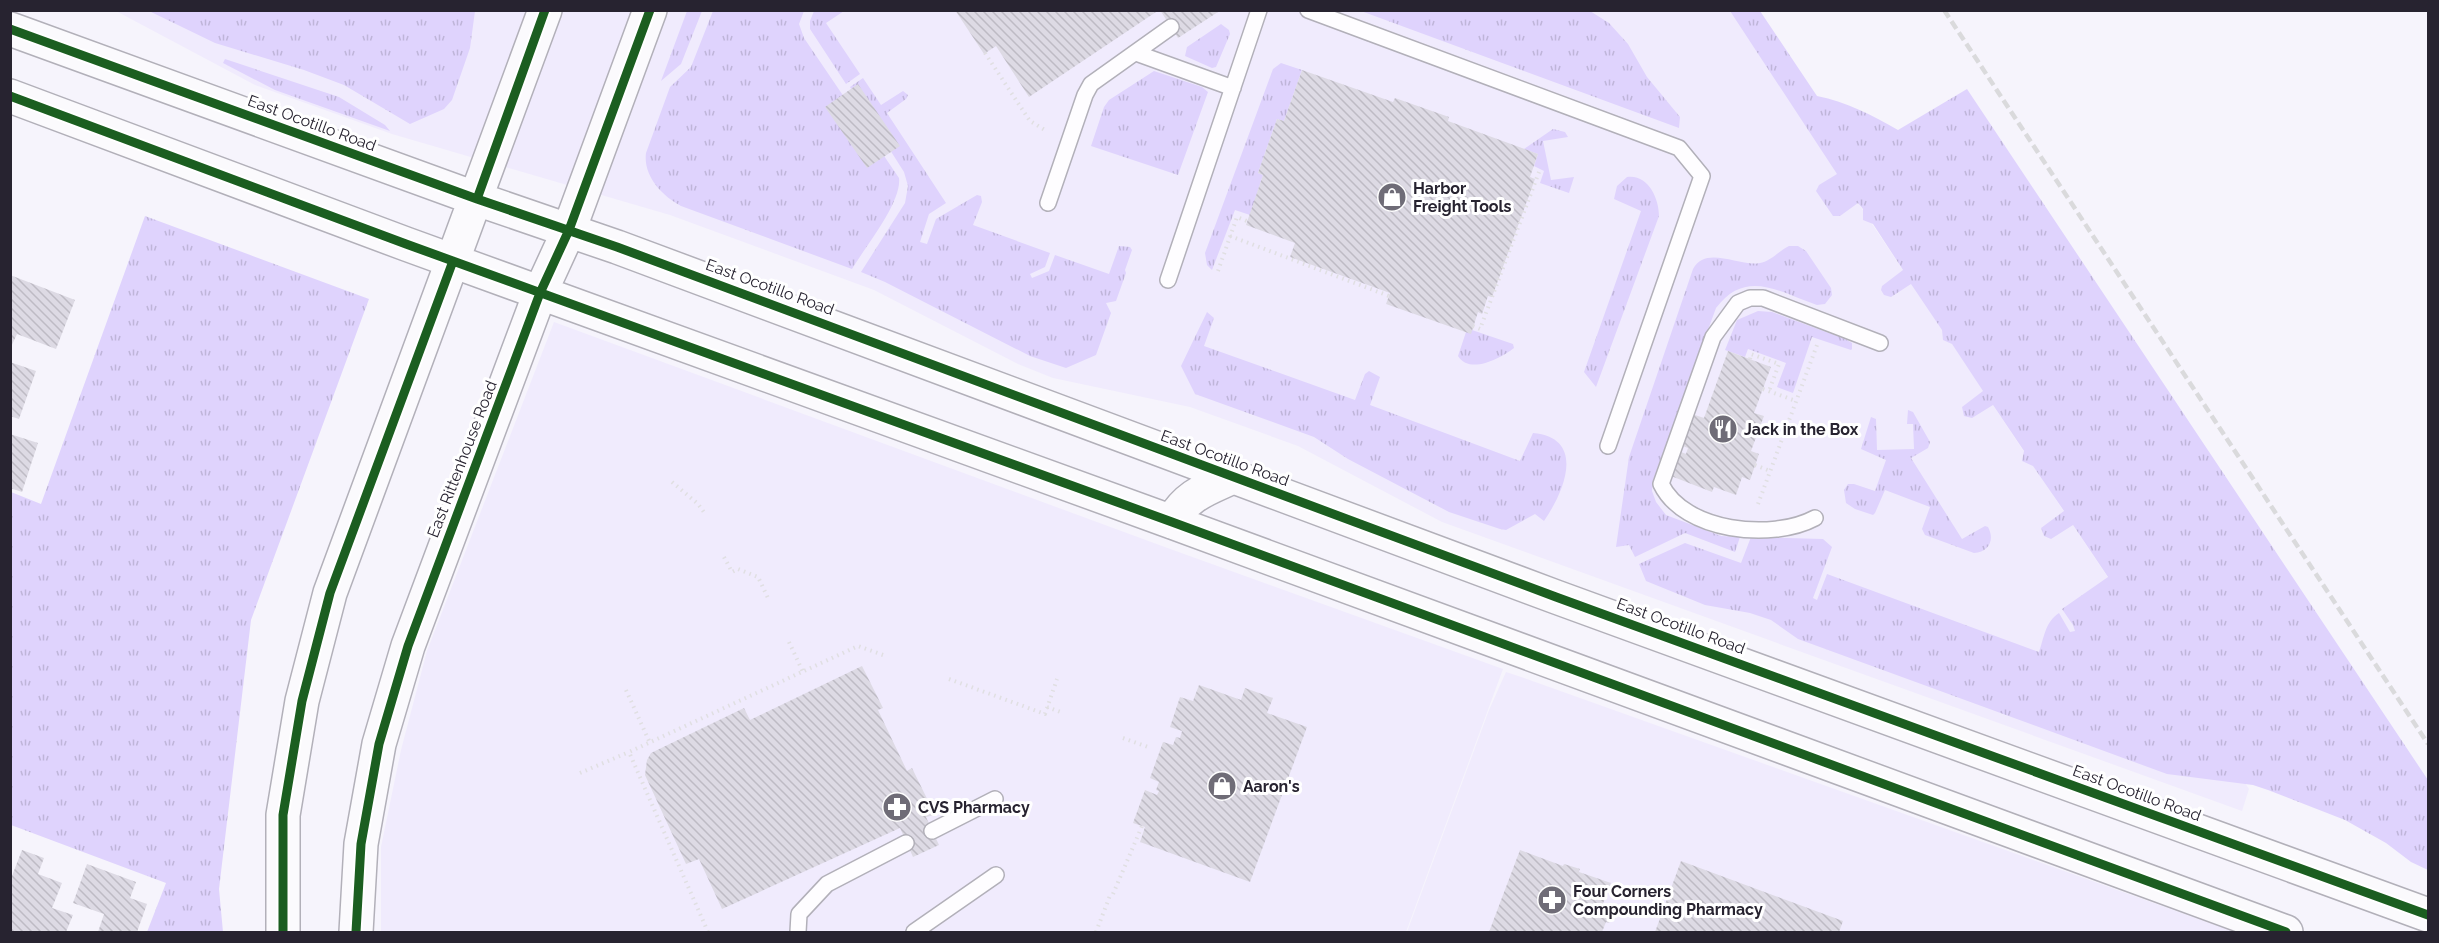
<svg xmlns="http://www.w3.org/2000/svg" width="2439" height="943" font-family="Raleway,sans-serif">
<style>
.built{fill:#f0ebfd}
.grass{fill:url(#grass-tufts)}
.building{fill:url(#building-back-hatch)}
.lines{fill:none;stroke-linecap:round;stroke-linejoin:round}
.service-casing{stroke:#b2b0b9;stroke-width:18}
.secondary-casing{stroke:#b2b0b9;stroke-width:36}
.path{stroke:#e0dfe2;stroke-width:4;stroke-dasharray:1.5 4.5;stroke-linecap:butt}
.service{stroke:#fefdff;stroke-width:15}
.secondary{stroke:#fbfafd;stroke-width:33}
.rail{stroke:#dadadc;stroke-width:4.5;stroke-dasharray:9 4.5;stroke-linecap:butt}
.cycleway-casing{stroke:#fff;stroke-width:13}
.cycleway{stroke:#1b5e20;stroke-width:9}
.labels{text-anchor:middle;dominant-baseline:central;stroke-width:6;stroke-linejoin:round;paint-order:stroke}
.street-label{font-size:16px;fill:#272330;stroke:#fff}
.poi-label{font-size:16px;font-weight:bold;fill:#272330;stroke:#fff;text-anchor:start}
</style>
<defs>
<pattern id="grass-tufts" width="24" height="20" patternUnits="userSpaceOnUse" patternTransform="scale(1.5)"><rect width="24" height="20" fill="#dfd3fd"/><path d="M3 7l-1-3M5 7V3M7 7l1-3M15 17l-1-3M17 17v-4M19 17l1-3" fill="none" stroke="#bfb5d9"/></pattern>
<pattern id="building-back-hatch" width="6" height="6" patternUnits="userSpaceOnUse" patternTransform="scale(1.5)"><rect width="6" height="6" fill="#dddae4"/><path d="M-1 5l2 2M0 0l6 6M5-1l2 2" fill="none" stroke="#bebbc4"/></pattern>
</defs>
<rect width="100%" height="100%" fill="#f6f4fc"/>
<path class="built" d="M116,11H1730L2249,789L2242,811L1442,522L1298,446L1190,407L1053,378L1018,364L874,290L670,215L392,134L255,85Z
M554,322L1162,546L1503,669L1406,932H381V847L401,750L427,651Z
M1506,672L1524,678L2235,932H1407L1489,710Z"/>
<path class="grass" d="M149,11H475L470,48L452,100L444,109L410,124L344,85L304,70L215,43Z
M687,11H702L681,64L661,81Z
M713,11H804L799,24L804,38L899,178C902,202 865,247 852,269L681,206C662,196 643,176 646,153L670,87L691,67Z
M814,11H844L826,23L860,74L846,84L810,29V21Z
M1361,11H1590L1609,23L1628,44L1647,77L1680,117L1679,128Z
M1730,11H1760L1817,96C1847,102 1872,115 1898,130L1967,89L2428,780V870L2411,862L2386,843L2345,820L2268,790L2253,785L2167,774L1798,639L1771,620L1750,613L1705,605L1646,581L1639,564L1685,543L1741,563L1751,537L1823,539L1832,547L1813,598L1817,600L1827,574L2039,652C2044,638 2045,622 2059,613L2070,632L2075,631L2073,625L2062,609L2108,577L2073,525L2051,539L2044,536L2041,528L2064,511L2033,466L2022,461L2024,451L1993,405L1972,418L1964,416L1962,407L1983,391L1952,344L1943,340L1942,330L1911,284L1891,297L1884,295L1881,290L1882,286L1903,270L1873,224L1863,220V209L1858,203L1840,216H1833L1816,191L1819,185L1837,174Z
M1221,24L1229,30L1230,34L1216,67L1212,68L1185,56L1187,47Z
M225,59L339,97L385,125L390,131L275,90L223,63Z
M1281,63L1302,70L1284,121L1277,119L1258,173L1263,175L1250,215L1235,210L1212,270L1207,265L1205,253L1273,69Z
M1154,71L1202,87L1208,92L1178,175L1091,146L1104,107L1109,100Z
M863,78L881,105L903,91L908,95L906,99L887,113L946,203L929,214L920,242L927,244L936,219L977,195L981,196L982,202L973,225L1050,253L1045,267L1030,274L1032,278L1049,271L1055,255L1109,274L1119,246L1130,247L1132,250L1125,270L1126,273L1116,301L1106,303L1111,313L1096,355L1066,368L1030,356L885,282L861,272L905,203L908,186L904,172L850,87Z
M1553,129L1565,132L1568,137L1543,141L1551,180L1574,177L1569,193L1540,183L1544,171L1534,166L1538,154L1524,149Z
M1627,177C1648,174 1659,198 1659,216L1596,387L1584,372L1641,211L1614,199L1617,186Z
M145,216L369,299L251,620L219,889L223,932H147L166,883L11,825V492L41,504Z
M1789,246H1798L1806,251L1831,288L1832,295L1825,304L1817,305C1779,292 1746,268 1716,308L1653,480L1652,491L1656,502L1666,515L1721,536L1740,537L1735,552L1685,533L1635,557L1629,545L1616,547L1629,457L1693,269C1706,245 1739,267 1760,263C1771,261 1779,251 1789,246Z
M1758,311L1772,312L1845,339L1852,343V349L1851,350L1812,337L1793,393L1777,387L1786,363L1748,349L1745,357L1725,350L1737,320Z
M1207,312L1214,318L1204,346L1355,400L1365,374L1369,371L1380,377L1370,405L1520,461L1533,433C1587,438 1564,492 1544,521L1535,514L1506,530L1500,529L1449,512L1348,459L1314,437L1195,394L1181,366Z
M1472,330L1513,344L1514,348C1501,358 1470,375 1458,356L1466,332Z
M1908,410L1913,412L1930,442L1928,448L1911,458L1962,539L1985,526L1988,527C1995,540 1989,552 1974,553L1925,535L1922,529L1930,507L1885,490L1875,513L1873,515L1855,509L1846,503L1844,490L1848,484H1854L1875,491L1886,460L1861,449L1871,417L1876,419L1877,450L1914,449L1913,424H1907Z"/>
<path class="building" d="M955,10H1159L1029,97L996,46L984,54Z
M1160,10H1217L1218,12L1178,38Z
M1302,70L1393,102L1395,98L1449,117L1448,121L1538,154L1530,177L1535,179L1492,297L1488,296L1482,314L1478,312L1471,334L1386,304L1390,293L1290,257L1295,243L1246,225L1263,175L1258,173L1277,119L1284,121Z
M858,84L900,146L867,168L825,107Z
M10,275L75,300L56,349L17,334L10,349Z
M1728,351L1771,367L1754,413L1764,416L1751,451L1759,454L1750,480L1742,477L1736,495L1714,487L1712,492L1671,476L1681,452L1686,454L1688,448L1680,445L1692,414L1704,418Z
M10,362L36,371L19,419L10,416Z
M10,434L38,443L22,492L10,488Z
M862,666L883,708L878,710L907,771L912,768L935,815L926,817L939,845L913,857L900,828L722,909L699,859L686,864L645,775L647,760L651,753L744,708L750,720Z
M1199,685L1241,700L1245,688L1273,698L1267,713L1307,727L1250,882L1140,842L1145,827L1133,823L1145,790L1157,795L1159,791L1156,790L1159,782L1150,778L1163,742L1173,745L1176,737L1180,738L1182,731L1170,727L1180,697L1193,701Z
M22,850L44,858L38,874L62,883L52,908L73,915L66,932H10V881Z
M1520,850L1563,866L1564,864L1580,869L1579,872L1611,883L1602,906L1615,907L1609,923L1606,922L1602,932H1489Z
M1681,861L1843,921L1839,932H1655Z
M87,864L136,882L130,898L147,904L137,932H98L104,914L73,903Z"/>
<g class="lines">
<g class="service-casing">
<path id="service" d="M1308,10L1679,148L1702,176L1608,446
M1136,53L1233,88
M1048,203L1085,95L1091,84L1171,27
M1168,280L1259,10
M1815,518C1772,541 1684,532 1661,484L1713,337L1738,303L1750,298H1763L1880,343
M932,831L995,799
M798,932L799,914L827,884L906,843
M914,932L996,875"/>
</g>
<g class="secondary-casing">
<path id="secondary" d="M10,29L477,199L617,247L1556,597L2428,915
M10,96L406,244L1172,522L2286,932
M1172,522C1186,495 1207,489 1233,477
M283,932V815L302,701L330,593L545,10
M356,932L361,844L379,744L408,646L540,293L569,230L650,10"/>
</g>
<path class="path" d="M985,53L1030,121L1045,130
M1230,236L1389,296
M1218,271L1237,217L1247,221
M1473,326L1480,329L1539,172
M1750,359L1751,354L1779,364L1769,391
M1763,389L1796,401
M1755,465L1770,471
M672,482L698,504L706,515
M1758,504L1817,345
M724,557L732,572L738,569L758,577L768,598
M789,642L803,672
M949,679L1045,714L1057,679
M626,690L650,743
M1047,707L1063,713
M1123,738L1148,747
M580,773L629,752
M1113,894L1142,826
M708,932L629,752L858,646L883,655
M1096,932L1111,893"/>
<use href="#service" class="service"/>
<use href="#secondary" class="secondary"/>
<path class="rail" d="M1944,10L2428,744"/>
<g class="cycleway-casing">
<path id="cycleway" d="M10,29L477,199L617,247L1556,597L2428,915
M10,96L406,244L1172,522L2286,932
M477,199L545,10
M283,932V815L302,701L330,593L453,261
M356,932L361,844L379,744L408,646L540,293L569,230L650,10"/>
</g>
<use href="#cycleway" class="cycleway"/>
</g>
<defs>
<g id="shop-disc" transform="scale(1.5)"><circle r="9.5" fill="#6f6c77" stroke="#fff"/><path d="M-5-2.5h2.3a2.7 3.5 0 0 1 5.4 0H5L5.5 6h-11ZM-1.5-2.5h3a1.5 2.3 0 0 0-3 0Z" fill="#fff"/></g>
<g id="restaurant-disc" transform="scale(1.5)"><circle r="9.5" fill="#6f6c77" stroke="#fff"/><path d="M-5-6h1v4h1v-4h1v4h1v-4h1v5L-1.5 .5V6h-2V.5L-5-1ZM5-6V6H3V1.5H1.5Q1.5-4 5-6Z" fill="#fff"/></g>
<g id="pharmacy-disc" transform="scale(1.5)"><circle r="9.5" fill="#6f6c77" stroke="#fff"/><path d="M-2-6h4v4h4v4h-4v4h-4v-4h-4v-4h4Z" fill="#fff"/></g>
</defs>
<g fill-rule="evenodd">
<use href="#shop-disc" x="1392" y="197"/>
<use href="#restaurant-disc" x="1723" y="429"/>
<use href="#shop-disc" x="1222" y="786"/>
<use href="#pharmacy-disc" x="897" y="807"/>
<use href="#pharmacy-disc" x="1552" y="900"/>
</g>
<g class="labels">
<g class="street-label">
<text transform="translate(312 123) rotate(20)">East Ocotillo Road</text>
<text transform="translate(770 287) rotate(20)">East Ocotillo Road</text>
<text transform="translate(1225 458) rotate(20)">East Ocotillo Road</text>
<text transform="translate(462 459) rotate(-69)">East Rittenhouse Road</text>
<text transform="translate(1681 626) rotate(20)">East Ocotillo Road</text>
<text transform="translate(2137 793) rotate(20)">East Ocotillo Road</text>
</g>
<g class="poi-label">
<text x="1413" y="188">Harbor<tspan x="1413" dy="18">Freight Tools</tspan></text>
<text x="1744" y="429">Jack in the Box</text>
<text x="1243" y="786">Aaron's</text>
<text x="918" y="807">CVS Pharmacy</text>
<text x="1573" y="891">Four Corners<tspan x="1573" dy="18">Compounding Pharmacy</tspan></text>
</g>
</g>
<rect width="2439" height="943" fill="none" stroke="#272330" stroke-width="24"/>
</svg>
